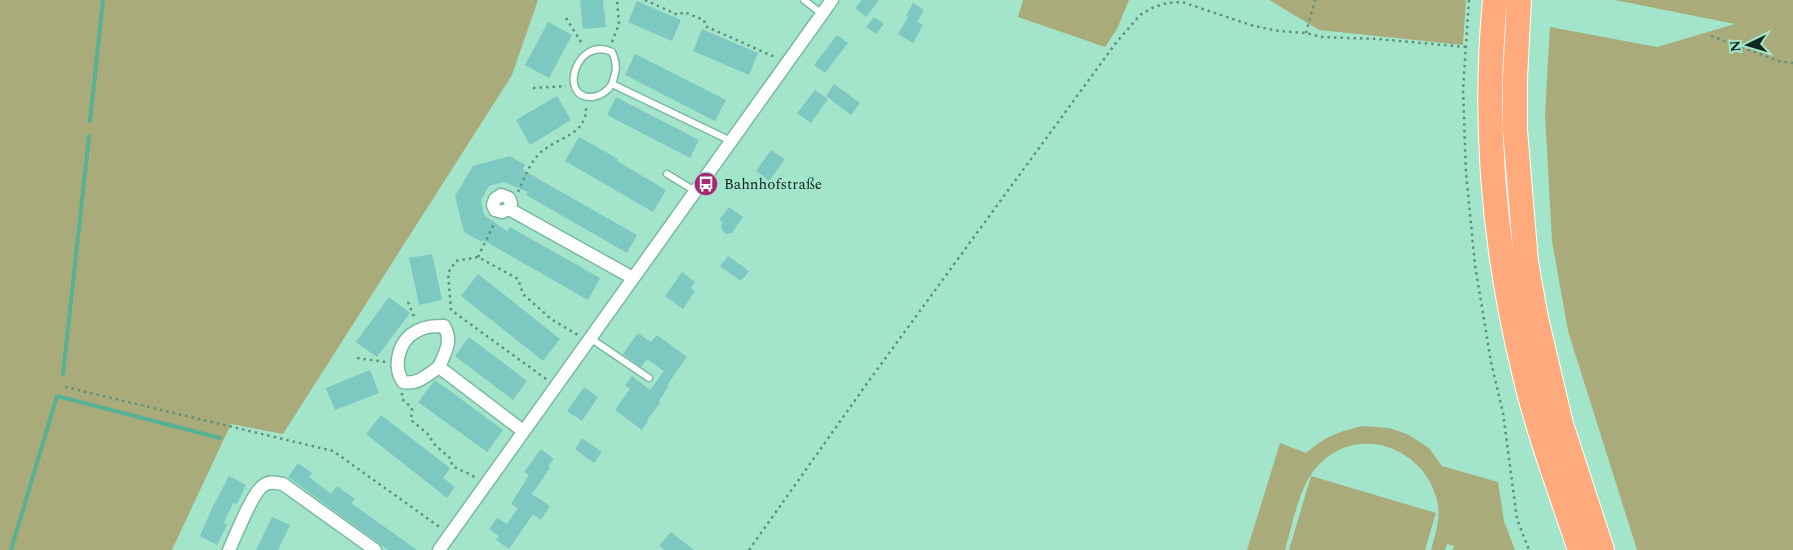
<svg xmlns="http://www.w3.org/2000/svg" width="1793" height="550" font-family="Spectral,serif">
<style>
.green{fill:#aaab7b}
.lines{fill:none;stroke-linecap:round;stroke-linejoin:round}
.stream{stroke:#56b293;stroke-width:4}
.building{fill:#7ec8c2}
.lane-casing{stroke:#79b9a1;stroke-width:9}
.street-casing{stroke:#79b9a1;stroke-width:15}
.highway-casing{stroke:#fff;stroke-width:26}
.path{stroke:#61917e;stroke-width:2.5;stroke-dasharray:2.5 4;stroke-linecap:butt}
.lane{stroke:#fff;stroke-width:6}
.street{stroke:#fff;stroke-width:12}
.highway{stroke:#ffaa7c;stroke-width:24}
.labels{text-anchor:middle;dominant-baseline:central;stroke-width:4;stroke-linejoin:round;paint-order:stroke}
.poi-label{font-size:15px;fill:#0e281f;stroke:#a3e5cb;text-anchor:start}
</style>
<rect width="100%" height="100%" fill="#a3e5cb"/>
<path class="green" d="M0,0H538L512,75L283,434L231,424L172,550H0Z
M1023,0H1129L1117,29L1105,47L1018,17Z
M1269,0H1466L1463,45L1319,30Z
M1615,0H1793V550H1637L1568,331L1552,241L1545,114L1550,27L1657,47L1735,24Z
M1363,426L1389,428L1407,434L1429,448L1442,466L1498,482L1504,521L1515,550H1453L1454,546L1447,544L1445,550H1431C1435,536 1440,520 1438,505C1428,447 1355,421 1316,468C1298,489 1293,524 1285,550H1247L1280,443L1306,453C1326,436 1337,432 1363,426Z
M1311,476L1436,513L1425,550H1289Z"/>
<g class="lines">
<path class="stream" d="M90,121L103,0
M63,374L89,136
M11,550L57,396L220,438"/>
</g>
<path class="building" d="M580,0H603L606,27L583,29Z
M862,0H879L866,17L855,8Z
M637,1L681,20L672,41L628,22Z
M913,3L924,10L917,22L923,25L913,43L898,34L908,17L906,16Z
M874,17L884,24L876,34L866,27Z
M548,22L572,35L549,78L525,65Z
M702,29L758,53L749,75L693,51Z
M837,35L848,43L825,73L814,65Z
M635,54L726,100L715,121L625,75Z
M834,84L860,103L851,115L826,96Z
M815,90L828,99L811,123L797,113Z
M557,96L571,120L530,145L516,120Z
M616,97L699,140L690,158L607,115Z
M579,137L618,159L617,161L666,190L653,212L565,161Z
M771,150L785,159L769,181L756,171Z
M510,156L525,165L523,170L637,235L627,253L526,195L528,192L504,182L489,186L481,200L484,215L507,231L510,227L600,278L588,300L483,240L482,242L464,232L455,196L473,166Z
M729,207L743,217L732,233L726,234L722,230L721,225L723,222L719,220Z
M432,254L442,300L419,305L409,258Z
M728,256L749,271L741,281L720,266Z
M682,272L695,282L691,288L695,291L683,309L665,296Z
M478,274L560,339L543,361L461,296Z
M389,297L410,313L377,357L356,342Z
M638,333L651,342L657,335L687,357L674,375L667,386L668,387L659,401L660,403L647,420L648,421L642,430L615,410L630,389L625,385L632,376L650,390L664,371L647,359L641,367L623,354Z
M469,337L527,381L513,400L455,356Z
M370,370L379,393L335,410L326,388Z
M435,380L503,430L487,452L418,402Z
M584,387L598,397L582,421L567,411Z
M381,415L450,468L443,478L455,487L447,498L366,434Z
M582,438L602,452L594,463L575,449Z
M541,449L554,459L548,466L550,468L532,494L550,506L541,520L533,514L509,549L496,540L499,536L489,529L497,518L507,524L518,508L511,504L529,475L524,472Z
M298,463L312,473L309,477L331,494L337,486L355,499L351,503L417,550H388L288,477Z
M229,476L246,485L237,504L233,503L224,523L227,525L217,545L200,536L213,506Z
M272,517L290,525L278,550H256Z
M671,532L694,550H665L659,546Z"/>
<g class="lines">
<g class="lane-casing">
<path id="lane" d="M804,0L822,14
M612,84C608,91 600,96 593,97C557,100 576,35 612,52C618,65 616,72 612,84L731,141
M667,174L695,191
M590,338L649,378"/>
</g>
<g class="street-casing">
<path id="street" d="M509,209L502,212L495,210L493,205L495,199L501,195L509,198L511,204L509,209L633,278
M439,367C427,375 418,385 403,382C392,365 399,340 417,331C426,326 435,326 444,326C453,342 445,352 439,367L523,431
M229,550C235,537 253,491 264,485C270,481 276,483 283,484L375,550
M439,550L832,0"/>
</g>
<g class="highway-casing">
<path id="highway" d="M1495,0C1483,125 1495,254 1525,376C1539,435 1561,493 1580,550
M1519,0L1515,78V130L1526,262L1536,318L1561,424L1602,550"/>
</g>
<path class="path" d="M645,0L678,15L684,12L704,20L705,26L777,58
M1469,0L1463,90L1466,173L1475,265L1491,362L1503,413L1517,519L1529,550
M566,18L583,45
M1306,33L1315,0
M1711,36L1779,61L1793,63
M612,42L619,24L617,0
M533,88L566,86
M518,192C524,179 529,165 538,155C556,136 588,137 586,105
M478,257L495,222
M408,302L415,319
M357,358L386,362
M546,379L451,310L448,273L456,261L478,257L518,279L523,294L551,319L578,335
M65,387L333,451L441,528
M402,393V399L412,408L411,420L429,435L433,443L451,459L452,465C459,471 468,472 476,478
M749,550L863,389L1115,44L1140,15L1154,7L1167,3L1182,2L1254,26L1279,31L1306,33L1321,37L1378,39L1466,47"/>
<use href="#lane" class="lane"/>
<use href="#street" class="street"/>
<use href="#highway" class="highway"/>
</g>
<defs>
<g id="bus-disc" transform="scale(1.25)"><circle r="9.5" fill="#a92875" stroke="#a3e5cb"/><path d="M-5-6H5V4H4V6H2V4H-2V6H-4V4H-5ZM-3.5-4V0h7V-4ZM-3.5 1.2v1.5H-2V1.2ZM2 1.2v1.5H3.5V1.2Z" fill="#fff"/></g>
</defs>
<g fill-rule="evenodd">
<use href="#bus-disc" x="706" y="184"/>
</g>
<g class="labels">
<g class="poi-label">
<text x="724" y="184">Bahnhofstraße</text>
</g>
</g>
<g transform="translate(1748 45) rotate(265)" stroke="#a3e5cb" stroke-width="4" paint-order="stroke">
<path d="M0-4L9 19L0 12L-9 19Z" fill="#0e281f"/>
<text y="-8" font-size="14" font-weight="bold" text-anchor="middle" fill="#0e281f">N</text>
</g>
</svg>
